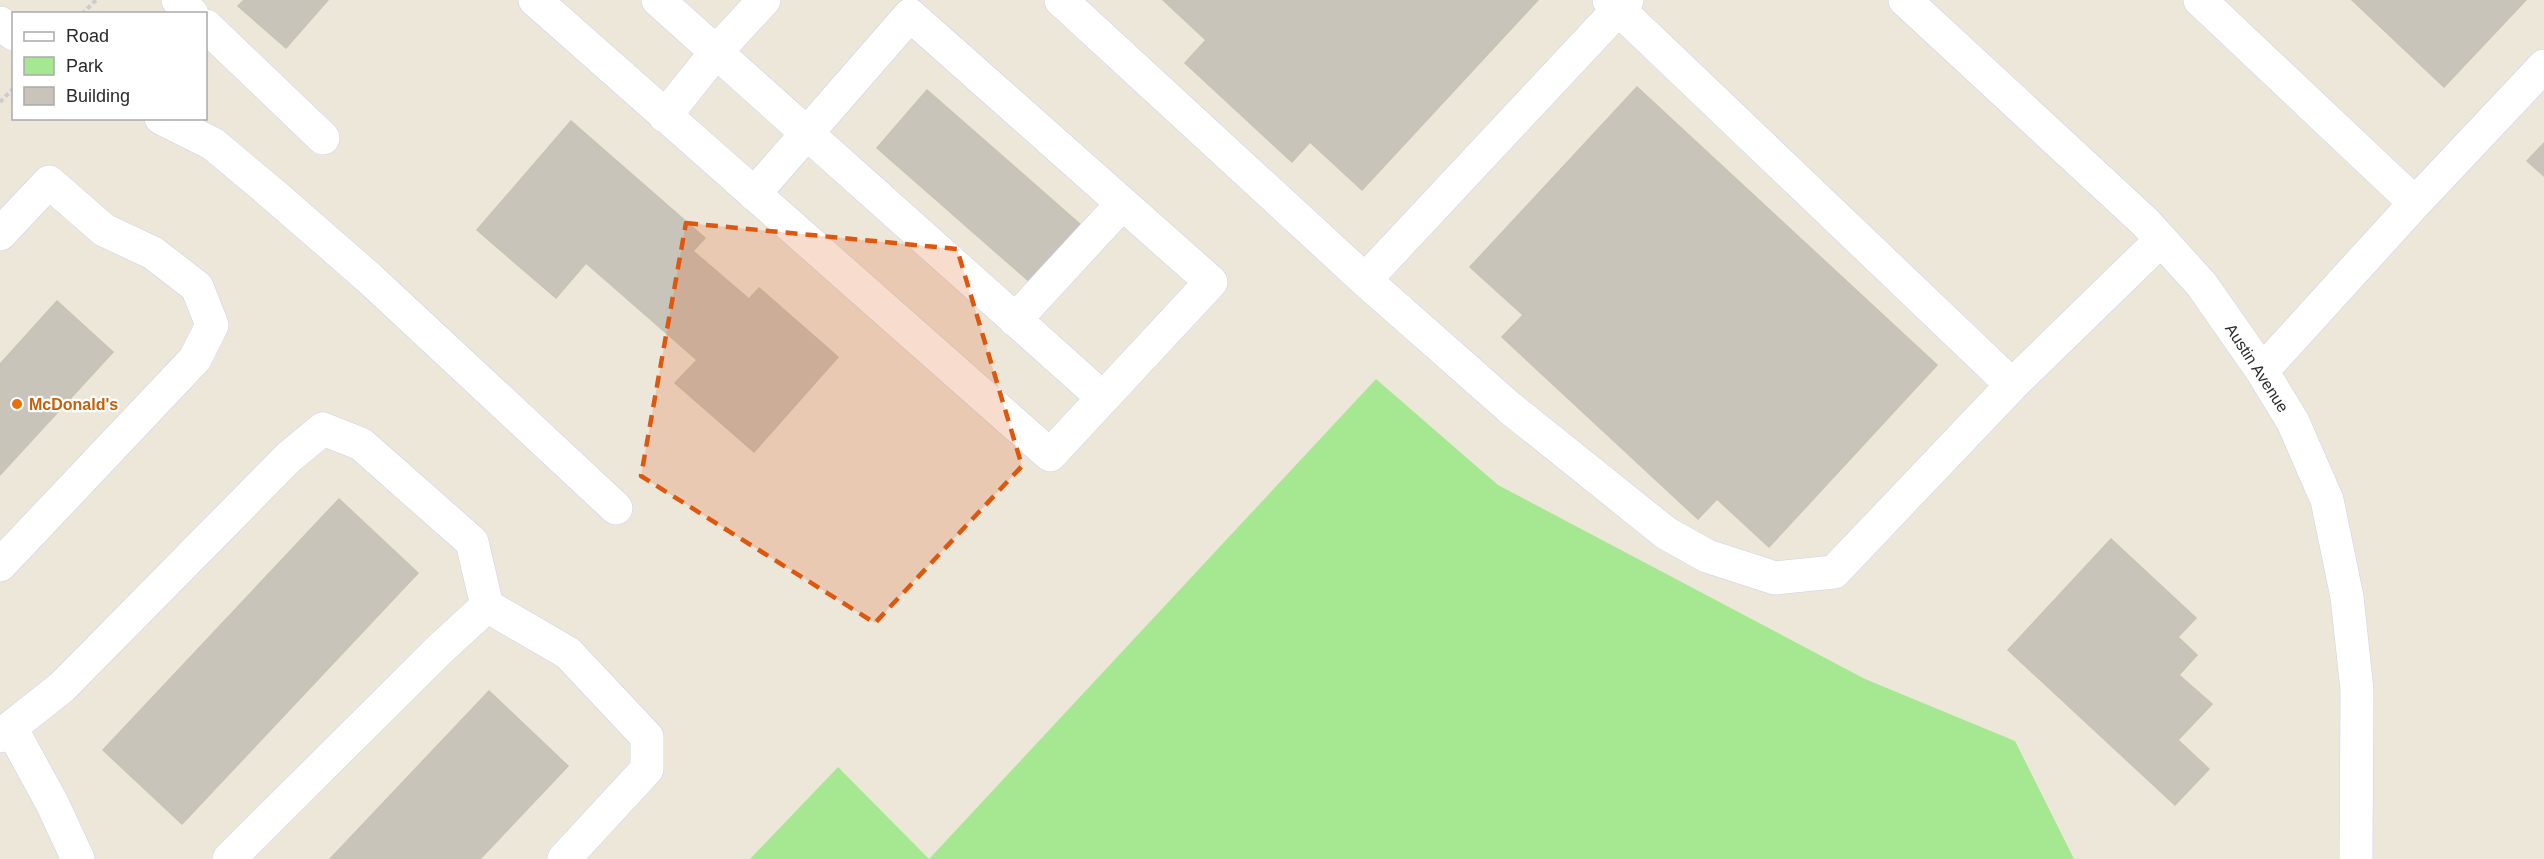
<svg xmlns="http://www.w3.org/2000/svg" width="2544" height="859" font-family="Arial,sans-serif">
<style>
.green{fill:#a6e892}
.building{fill:#c8c4ba;stroke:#c8c3b4;stroke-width:1.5}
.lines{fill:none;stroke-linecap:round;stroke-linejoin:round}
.minor-casing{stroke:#cfd1e4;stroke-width:34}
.path{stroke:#ccc;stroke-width:4;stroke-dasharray:4.5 3;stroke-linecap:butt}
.minor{stroke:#fff;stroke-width:33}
.marked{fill:#de570e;fill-opacity:0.2;stroke:#de570e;stroke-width:4.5;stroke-dasharray:12 8;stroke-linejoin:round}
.food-dot{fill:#e8710a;stroke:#fff;stroke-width:2}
.labels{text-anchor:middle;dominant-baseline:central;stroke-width:4.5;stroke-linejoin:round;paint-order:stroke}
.street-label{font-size:16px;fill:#2a2a2a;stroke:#fff}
.food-label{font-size:16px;font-weight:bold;fill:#c56008;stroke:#fff;text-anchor:start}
</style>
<rect width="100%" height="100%" fill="#ede7da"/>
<path class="green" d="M1376,379L1498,485L1865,679L2015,741L2074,859H929Z
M838,767L929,859H750Z"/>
<path class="building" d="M244,0H328L286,48L238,6Z
M1163,0H1538L1362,190L1310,142L1292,162L1185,63L1206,40Z
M2352,0H2526L2444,87Z
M1637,87L1937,365L1769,547L1717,499L1698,519L1502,337L1523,315L1470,267Z
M927,90L1081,225L1031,283L877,148Z
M571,121L705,238L693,251L749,299L759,288L838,357L754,452L675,383L697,360L586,263L556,298L477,230Z
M2544,143V176L2527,161Z
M57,301L113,352L0,475V364Z
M339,499L418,573L182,824L103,750Z
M2111,539L2196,618L2178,637L2197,655L2179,675L2212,704L2178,740L2209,769L2175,805L2008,650Z
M489,691L568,766L480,859H330Z"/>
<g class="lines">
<g class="minor-casing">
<path id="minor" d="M178,0L192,14
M535,0L1050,455L1211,282L910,15L754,194
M658,0L1103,398
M1061,0L1365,280L1510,408L1666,533L1707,556L1775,578L1834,572L2012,385L2161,240
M1609,0L2012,385
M1905,0L2145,222L2202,285L2262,371L2293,422L2327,500L2347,597L2357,690L2356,859
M2200,0L2415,203L2544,66
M0,23L14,34
M206,26L323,138
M665,116L716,52L764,0
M161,118L213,144L275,196L368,277L616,508
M0,234L49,182L104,230L153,253L197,287L212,325L195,359L0,565
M1365,280L1627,0
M1015,320L1122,204
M2262,371L2415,203
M11,728L52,803L78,859
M0,736L62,687L289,457L323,429L361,444L472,542L487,606
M229,859L439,650L487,606L568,653L647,737V769L564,859"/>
</g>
<path class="path" d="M82,14L96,0
M0,102L14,88"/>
<use href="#minor" class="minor"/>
</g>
<path class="marked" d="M686,223L957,249L1022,466L875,623L641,476Z"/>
<circle class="food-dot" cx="17" cy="404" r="6"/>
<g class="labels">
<g class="street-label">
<text transform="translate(2257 368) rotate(57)">Austin Avenue</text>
</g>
<g class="food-label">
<text x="29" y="404">McDonald's</text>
</g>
</g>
<rect x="12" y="12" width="195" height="108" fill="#ffffff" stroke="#aaaaaa" stroke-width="1.5"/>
<rect x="24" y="32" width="30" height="9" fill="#ffffff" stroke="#aaaaaa" stroke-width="1.5"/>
<text x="66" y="42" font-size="18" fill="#2a2a2a">Road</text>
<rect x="24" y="57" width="30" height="18" fill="#a6e892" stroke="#aaaaaa" stroke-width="1.5"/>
<text x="66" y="72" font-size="18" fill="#2a2a2a">Park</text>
<rect x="24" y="87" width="30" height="18" fill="#c8c4ba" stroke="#aaaaaa" stroke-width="1.5"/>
<text x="66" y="102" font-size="18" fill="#2a2a2a">Building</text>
</svg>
